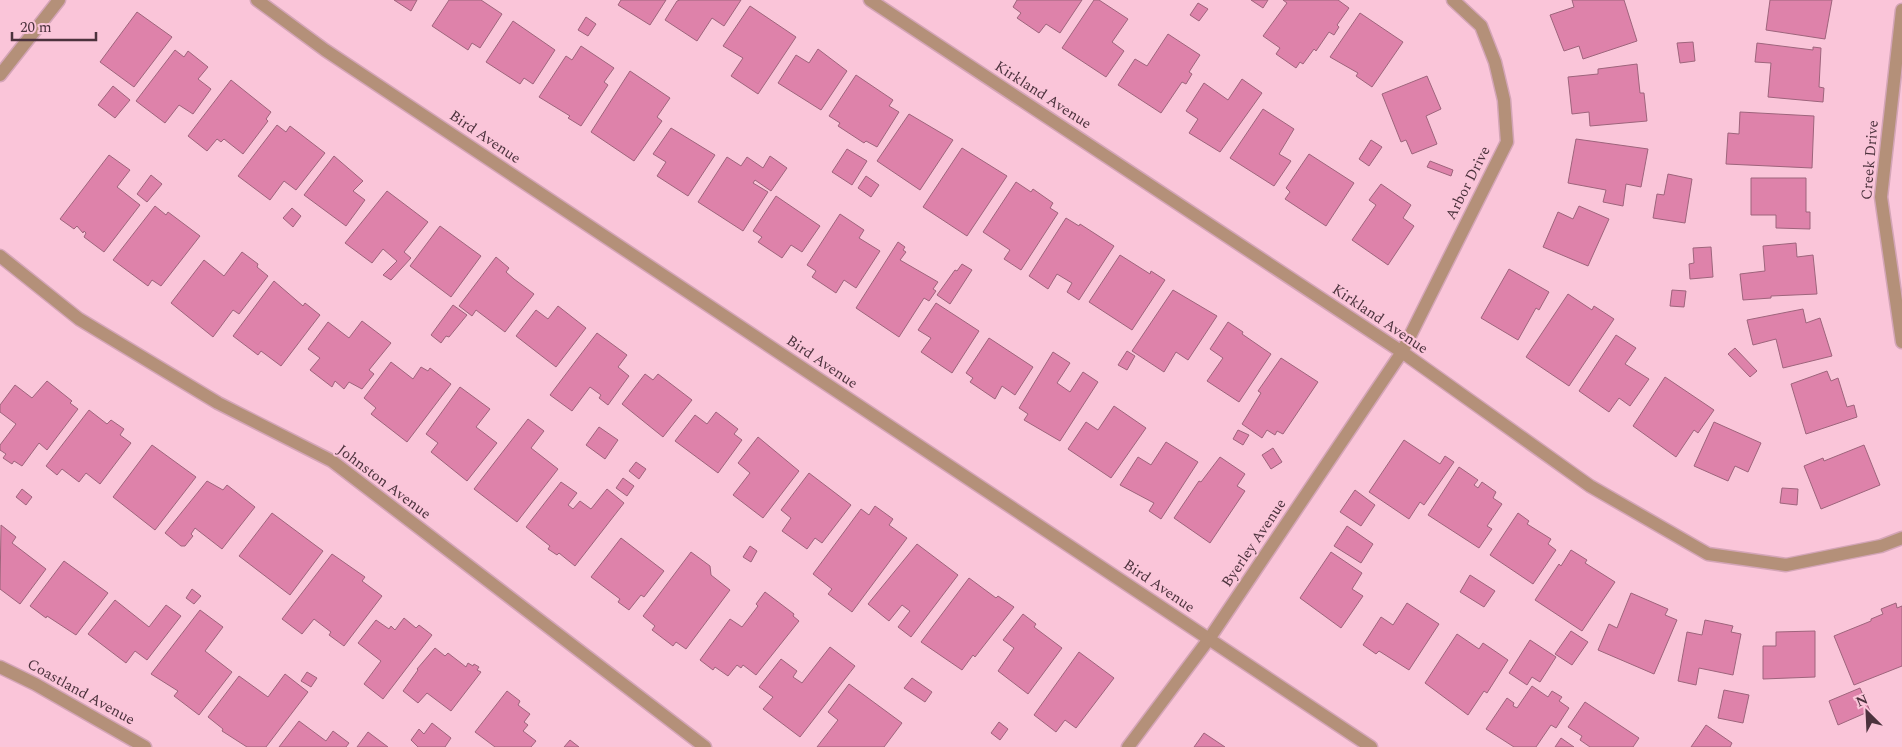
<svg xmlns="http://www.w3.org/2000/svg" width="1902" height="747" font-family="Spectral,serif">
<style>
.building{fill:#de82aa;stroke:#9e647c}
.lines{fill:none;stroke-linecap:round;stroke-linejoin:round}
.minor-casing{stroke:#d4a5b7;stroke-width:15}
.tertiary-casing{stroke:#d4a5b7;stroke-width:15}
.minor{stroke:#b49079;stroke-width:12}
.tertiary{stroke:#b49079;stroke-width:12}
.labels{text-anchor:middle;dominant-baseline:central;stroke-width:4;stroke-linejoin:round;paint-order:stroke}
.street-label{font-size:15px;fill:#4c323d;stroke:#fac5d9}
</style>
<rect width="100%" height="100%" fill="#fac5d9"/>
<path class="building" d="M394,0H417L411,11Z
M449,0H481L502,14L480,48L472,43L468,50L432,26Z
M621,0H666L650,25L618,5Z
M680,0H741L724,26L712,18L697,41L665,20L677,1Z
M1017,0H1082L1060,33L1046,24L1039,33L1017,18L1021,13L1013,7Z
M1094,0H1099L1128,19L1112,42L1124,51L1106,77L1062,48Z
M1251,0H1268L1263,8Z
M1283,0H1338L1349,8L1337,25L1339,27L1334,35L1329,32L1316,51L1314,49L1303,64L1300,62L1296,68L1276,54L1280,48L1263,36L1287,3Z
M1572,0H1624L1637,41L1583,59L1579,46L1564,51L1550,15L1574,7Z
M1770,0H1832L1825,39L1766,30Z
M1198,3L1208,9L1199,21L1190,15Z
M750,6L796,37L758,94L731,76L743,58L723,46Z
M137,12L172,37L134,87L100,62Z
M1360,13L1403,42L1372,87L1356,76L1358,73L1330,57Z
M586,17L596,24L588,36L578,30Z
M513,21L555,50L533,84L524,78L520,84L486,62Z
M1168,34L1200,55L1189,72L1192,74L1186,84L1182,82L1161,113L1118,85L1135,59L1147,66Z
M1693,42L1695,61L1680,63L1677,43Z
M1757,43L1813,50V47L1821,48L1819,87L1824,88L1823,102L1768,97L1771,63L1755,62Z
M581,46L614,68L604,82L608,85L581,126L568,118L570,116L539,97L566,56L572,60Z
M818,49L847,71L821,110L778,83L796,55L809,63Z
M175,50L184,57L188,51L208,67L198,79L211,89L193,114L179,105L165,123L136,101Z
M1637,64L1640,93H1644L1647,121L1590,126L1589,112L1572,114L1568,77L1598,74V69Z
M630,71L670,98L657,117L662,121L634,161L591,132Z
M856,75L893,100L889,106L899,112L877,147L866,141L864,143L838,126L840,123L829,116Z
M1427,76L1441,109L1426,116L1437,144L1412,154L1406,140L1401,142L1382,94Z
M1242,79L1262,93L1220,152L1189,133L1198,119L1186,111L1204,83L1228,100Z
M231,80L271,112L266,119L268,121L243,154L224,139L221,142L217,139L207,151L188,136Z
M113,86L130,100L115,118L98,105Z
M1263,109L1294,129L1279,154L1291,161L1274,186L1230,158Z
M1740,112L1814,116L1812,168L1726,164L1728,133L1739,134Z
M909,114L953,140L920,190L877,161Z
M277,125L286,132L290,126L325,153L296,190L284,181L270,200L238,176Z
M671,128L715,155L688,196L657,176L666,162L653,154Z
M1576,139L1648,149L1641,187L1626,184L1623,206L1603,202L1606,190L1568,183Z
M1371,140L1382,147L1369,166L1359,159Z
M962,148L1007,176L967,236L923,207Z
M847,149L867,161L852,185L832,172Z
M1309,154L1354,183L1326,226L1285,199L1290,192L1286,188Z
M109,155L130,170L117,187L140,205L104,252L84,237L86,233L84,231L83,233L77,226L74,229L60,219Z
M334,156L363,181L353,191L365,200L346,226L304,195Z
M770,156L787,168L771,191L755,180L753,183L768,192L743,231L698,202L727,157L741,166L747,157L763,168Z
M1430,161L1453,170L1451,176L1427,167Z
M1668,174L1692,179L1685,223L1653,218L1657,194L1664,195Z
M151,175L162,184L147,202L137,194Z
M866,176L879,185L871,197L858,188Z
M1751,178H1806V212H1810V229L1776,228V215H1751Z
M1016,182L1031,192L1033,189L1053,203L1050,208L1058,213L1021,270L1004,259L1010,250L983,232Z
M1381,184L1411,205L1403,218L1414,226L1388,265L1352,240L1376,205L1369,200Z
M387,191L428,222L404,252L411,258L391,280L383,275L397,261L383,249L372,263L345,243Z
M776,196L820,226L802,252L791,245L782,258L758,242L762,237L753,231Z
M155,206L166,215L168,212L200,236L161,286L152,280L148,286L113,260Z
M1579,206L1609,219L1588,266L1543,247L1558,212L1573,219Z
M292,208L301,216L293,227L283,218Z
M840,214L864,230L859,238L880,251L856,288L844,280L836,293L812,277L816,271L807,265Z
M1066,218L1079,226L1080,224L1114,246L1079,300L1067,292L1072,283L1057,274L1048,289L1029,276Z
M440,226L481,256L451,297L410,266Z
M898,242L905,247L903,250L906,252L900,260L938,282L933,289L936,291L929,301L924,298L899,337L856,308Z
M1796,243L1797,257L1813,255L1817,294L1771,296V298L1743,300L1740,274L1765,271L1763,246Z
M1711,247L1713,277L1690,279L1689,264L1694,263L1693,248Z
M242,252L258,264L257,267L268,276L239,314L233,310L213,337L171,303L204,260L224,276Z
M1120,255L1150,274L1151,271L1165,280L1132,330L1089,302Z
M496,257L509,268L506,272L514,279L534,294L505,332L476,310L472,316L459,306Z
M962,264L972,270L950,304L937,295L955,270L957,271Z
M1509,269L1549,292L1539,310L1536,308L1518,340L1481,318Z
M274,281L303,306L305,303L320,315L281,366L261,351L258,355L233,336Z
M1173,290L1217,316L1188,360L1176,352L1164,372L1132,351Z
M1672,290L1686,291L1684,307L1670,306Z
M1568,294L1592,310L1594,306L1614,319L1569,386L1526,357Z
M936,303L979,331L952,373L921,352L931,338L918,330Z
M453,305L467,315L449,337L446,336L441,343L431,335Z
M558,306L586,328L556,367L516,336L536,310L548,319Z
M1803,309L1806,323L1820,318L1832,356L1783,368L1776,339L1753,345L1747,320Z
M362,321L391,343L369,370L374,374L362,389L349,382L344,389L335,381L332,387L310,370L320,358L308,349L328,322L349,338Z
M1228,322L1243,332L1242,334L1271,354L1239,402L1207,381L1223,358L1210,349Z
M597,333L627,355L618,367L629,376L608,405L599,398L601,395L590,387L572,411L550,395Z
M1616,335L1636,348L1625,364L1649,379L1630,406L1619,398L1609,412L1579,391Z
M989,338L1033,367L1015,395L1002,386L995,399L970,382L973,378L966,373Z
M1735,348L1757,371L1750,377L1728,354Z
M1127,351L1135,356L1127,370L1118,365Z
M1053,352L1070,363L1057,383L1070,392L1083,372L1098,382L1060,441L1024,420L1028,414L1019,408Z
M1281,358L1318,382L1283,434L1277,431L1275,435L1267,430L1262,438L1242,424L1261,393L1258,391Z
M391,362L413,379L421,367L428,371L430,368L451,384L407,442L371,414L376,408L364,398Z
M1827,371L1831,381L1838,378L1847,407L1854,405L1857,417L1806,434L1791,384Z
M645,374L653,380L658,374L692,400L663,437L622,404Z
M1665,377L1714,410L1698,433L1694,430L1676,457L1633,426Z
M47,381L72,401L70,403L78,409L47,450L39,443L22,466L14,461L12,464L3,458L6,454L0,450V445L16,424L0,412V405L15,385L32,398Z
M460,387L490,409L476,427L497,443L467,481L431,452L438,443L426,434Z
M1114,406L1146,428L1111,478L1068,449L1086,422L1098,430Z
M89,410L107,424L111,420L124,429L120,435L131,443L100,484L86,473L79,482L62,469L57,475L46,466Z
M716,412L738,429L734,434L742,440L718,473L675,441L695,415L707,424Z
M528,419L544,431L531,448L558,469L517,522L474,489Z
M1714,422L1761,443L1748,472L1735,466L1728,481L1694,466Z
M599,427L618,440L605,459L586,445Z
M1238,430L1249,435L1243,445L1233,439Z
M758,437L799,471L763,518L733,495L750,473L738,463Z
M1404,440L1440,464L1445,456L1454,462L1424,505L1420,502L1409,519L1369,492Z
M1166,442L1198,462L1161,519L1149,511L1154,503L1120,485L1138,457L1151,465Z
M152,445L196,477L155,530L113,497Z
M1864,445L1880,485L1821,509L1804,466L1823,458L1824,461Z
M1273,448L1282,462L1271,469L1262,455Z
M1220,457L1245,474L1237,486L1245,491L1210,543L1174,518L1199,481L1201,482Z
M636,462L646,469L639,479L629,471Z
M1459,467L1478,480L1474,485L1478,488L1482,482L1496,492L1493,498L1502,504L1487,526L1492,529L1479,548L1428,515Z
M809,473L851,505L822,543L815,538L807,549L782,531L791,518L781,510Z
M623,478L634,486L627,496L616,488Z
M207,481L223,490L227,485L255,507L222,549L195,528L191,534L193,536L185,546H181L165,533Z
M561,482L577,493L568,505L573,509L580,501L591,509L607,489L624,503L575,566L559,553L557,555L548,549L550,546L526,527Z
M1782,488L1798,489L1797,505L1780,503Z
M22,489L32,497L26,505L16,497Z
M1355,490L1375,505L1361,526L1340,512Z
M875,506L893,519L889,525L907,538L852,612L828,594L832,589L813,574L861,509L869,515Z
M272,513L323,551L290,595L239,556Z
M1518,513L1529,521L1527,524L1551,539L1548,544L1556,550L1533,584L1490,555Z
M1,525L16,537L12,543L46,569L20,604L0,589Z
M1347,526L1373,544L1361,563L1334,546Z
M621,538L664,571L644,597L641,595L629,610L618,602L620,599L591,577Z
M917,544L958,575L911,637L898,627L910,611L902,605L889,621L868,604Z
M750,546L757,551L751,562L743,557Z
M1571,550L1587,560L1585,563L1615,582L1582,631L1535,600L1559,564L1561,566Z
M691,552L710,566L711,575L730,590L686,649L676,642L673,646L652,630L655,626L643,616Z
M1331,552L1362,573L1352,589L1363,596L1341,628L1300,598Z
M332,554L365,577L362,581L382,596L344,646L329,635L331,632L314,619L302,634L282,619Z
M64,561L108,593L76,635L47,616L46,618L30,606Z
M1470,575L1495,591L1484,607L1460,592Z
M969,578L996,598L998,596L1014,607L975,657L973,655L962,670L921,642Z
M192,589L201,596L194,604L186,598Z
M765,592L794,614L793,616L799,621L756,675L743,665L741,668L737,665L728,676L715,667L713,670L700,660L730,619L742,627L758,606L756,604Z
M1631,593L1668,609L1665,615L1677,620L1654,674L1598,650L1609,624L1617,628Z
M115,600L149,627L166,605L181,616L147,660L135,651L126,663L88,634Z
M1407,603L1439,624L1409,670L1379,651L1376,654L1363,645L1381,617L1393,625Z
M1896,603L1897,608L1902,606V666L1854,685L1834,636L1871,621V619L1883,614L1881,609Z
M200,610L223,627L205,651L232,672L199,715L174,696L178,691L151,674Z
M1023,614L1036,624L1034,627L1062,648L1028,694L998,671L1014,648L1003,640Z
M404,618L416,628L419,625L432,635L383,699L364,684L381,661L358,643L376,620L389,629L391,626L395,630Z
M1705,620L1733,626L1731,632L1741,634L1733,675L1699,668L1696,685L1678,681L1687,632L1702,635Z
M1571,631L1588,642L1572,665L1555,654Z
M1815,631V677L1763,679V646H1776V632Z
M1457,634L1479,649L1483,643L1508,660L1487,693L1484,691L1468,715L1425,683Z
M1530,640L1556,657L1540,682L1532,677L1527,685L1509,673Z
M830,647L855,666L800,737L763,709L773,697L759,687L781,659L797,671L793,677L802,683Z
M435,648L445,656L448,653L466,667L468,663L473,666L474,664L479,667L477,670L481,672L451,711L427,693L418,703L403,691L418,670L417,669Z
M1079,652L1114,678L1076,728L1065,720L1056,732L1034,715Z
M307,672L317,678L311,687L301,681Z
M285,674L308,692L266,747H247L222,731L223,729L208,717L239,676L268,697Z
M912,678L932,692L925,702L904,688Z
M849,684L902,723L884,747H817L838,720L828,712Z
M1532,686L1548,697L1552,691L1562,697L1559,701L1569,708L1556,728L1551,725L1536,747H1514L1486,729L1507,698L1514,703L1513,706L1517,708Z
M1860,688L1870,711L1838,725L1829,701Z
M1724,690L1749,695L1743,723L1718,718Z
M507,691L520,701L518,705L530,714L524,722L528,725L523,731L536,741L531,747H495L475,732Z
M1585,702L1639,738L1633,747H1590L1580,740L1582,736L1568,727Z
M299,721L326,741L333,731L349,743L346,747H279Z
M999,722L1008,729L1000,740L991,733Z
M432,723L451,738L445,747H418L411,740L419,729L424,734Z
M1706,725L1732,743L1730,747H1691Z
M368,732L388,747H357Z
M1204,733L1225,747H1194Z
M1561,738L1574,747H1555Z
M570,740L579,747H564Z"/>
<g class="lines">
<g class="minor-casing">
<path id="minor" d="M870,0L1402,352L1590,486L1708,554L1786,565L1881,546L1902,538
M1902,10L1881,197L1902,342
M0,256L79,319L218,403L332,461L705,747
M0,667L35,684L145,747
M1128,747L1209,639L1402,352L1507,142L1504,100L1495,62L1481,26L1453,0"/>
</g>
<g class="tertiary-casing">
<path id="tertiary" d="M257,0L325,50L1371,747
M0,75L59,0"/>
</g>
<use href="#minor" class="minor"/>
<use href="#tertiary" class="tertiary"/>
</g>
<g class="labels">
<g class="street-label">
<text transform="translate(1043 95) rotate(33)">Kirkland Avenue</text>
<text transform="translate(485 137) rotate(34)">Bird Avenue</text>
<text transform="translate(1870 160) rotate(-85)">Creek Drive</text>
<text transform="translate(1468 183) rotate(-63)">Arbor Drive</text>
<text transform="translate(1380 319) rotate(34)">Kirkland Avenue</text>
<text transform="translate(822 362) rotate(34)">Bird Avenue</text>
<text transform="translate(384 482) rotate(37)">Johnston Avenue</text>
<text transform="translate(1254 543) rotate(-56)">Byerley Avenue</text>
<text transform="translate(1159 586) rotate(34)">Bird Avenue</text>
<text transform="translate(81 692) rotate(29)">Coastland Avenue</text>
</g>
</g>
<g transform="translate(1867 712) rotate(336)" stroke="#fac5d9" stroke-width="4" paint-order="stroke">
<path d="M0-4L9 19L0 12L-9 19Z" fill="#4c323d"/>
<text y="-8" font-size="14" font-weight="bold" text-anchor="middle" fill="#4c323d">N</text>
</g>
<path d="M12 32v8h84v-8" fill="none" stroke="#4c323d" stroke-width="2.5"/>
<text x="20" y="32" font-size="15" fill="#4c323d" stroke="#fac5d9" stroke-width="4" paint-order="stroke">20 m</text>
</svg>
